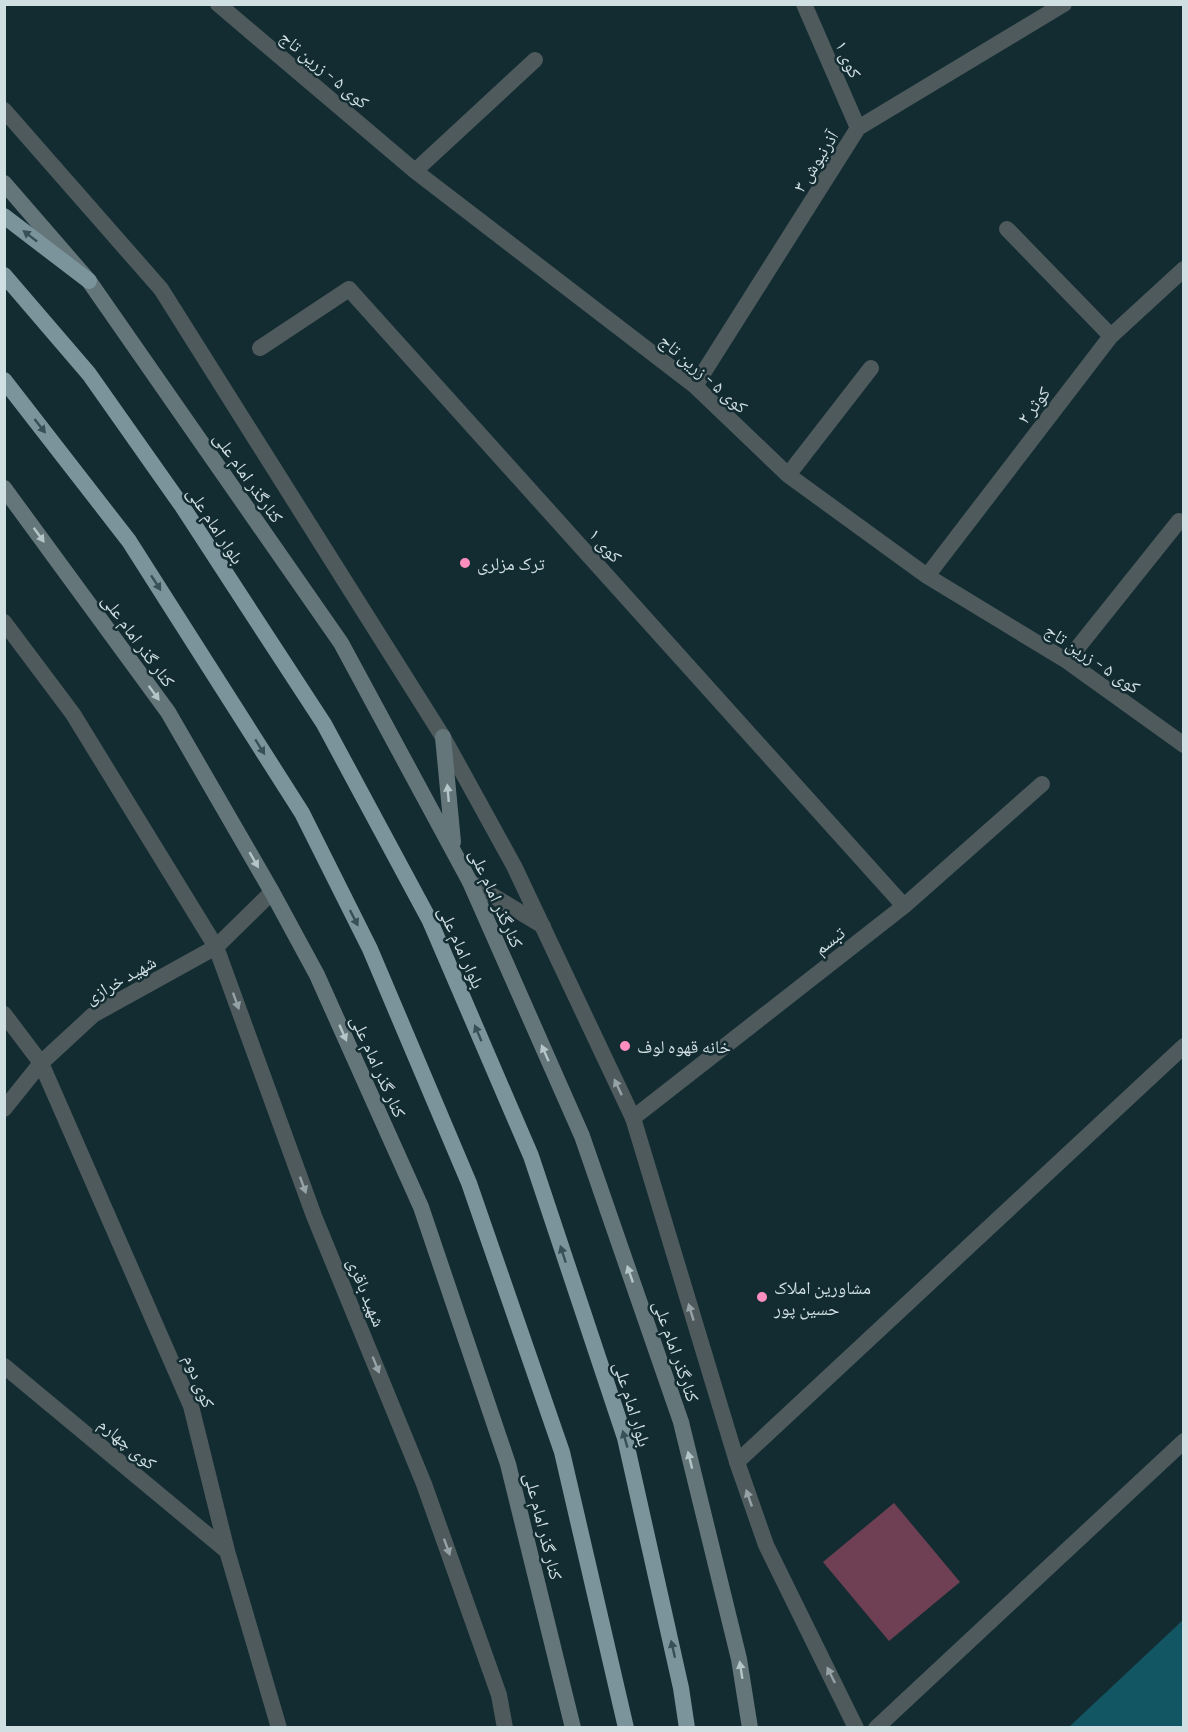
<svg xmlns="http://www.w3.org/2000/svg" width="1188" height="1732" font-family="Manrope,'Noto Naskh Arabic',sans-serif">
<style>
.green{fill:#125563}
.building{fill:#6f4054}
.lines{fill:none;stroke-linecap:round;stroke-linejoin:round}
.minor{stroke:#4e5a5c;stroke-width:16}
.tertiary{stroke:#4e5a5c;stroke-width:16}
.secondary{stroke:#64767a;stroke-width:16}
.trunk{stroke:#7b949b;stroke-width:16}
.oneway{fill:#375057}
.oneway2{fill:#b5c5c8}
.oneway3{fill:#96a3a6}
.poi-dot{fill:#fe8ebd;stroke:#132c32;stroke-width:2}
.labels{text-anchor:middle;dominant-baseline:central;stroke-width:5;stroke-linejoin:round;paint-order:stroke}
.street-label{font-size:18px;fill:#d0dfe2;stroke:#132c32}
.poi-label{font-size:18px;fill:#d0dfe2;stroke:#132c32;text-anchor:start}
</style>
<rect width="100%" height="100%" fill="#132c32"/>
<path class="green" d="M1183,1620V1727H1069Z"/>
<path class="building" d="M894,1503L960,1582L889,1641L823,1562Z"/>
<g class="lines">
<path class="minor" d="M218,4L415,171L695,386L788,475L927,576L1067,661L1184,745
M804,4L858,128
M415,171L535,60
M1007,229L1111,336
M260,348L349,289L904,906
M695,386L858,128L1064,4
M788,475L871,368
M927,576L1111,336L1184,269
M4,622L73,714L216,947L93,1015L41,1063L4,1109
M1067,661L1179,521
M4,1014L41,1063L191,1406L227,1551L279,1728
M633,1118L904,906L1042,784
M4,1366L227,1551
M737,1462L1184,1046
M876,1728L1184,1441"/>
<path class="tertiary" d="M4,110L161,289L443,737L514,866L633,1118L737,1462L766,1545L856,1728
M470,882L543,926
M272,892L216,947L314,1216L424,1484L499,1695L505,1728"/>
<path class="secondary" d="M4,183L89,281L341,643L470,882L582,1136L681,1422L739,1659L750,1728
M4,488L168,712L272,892L317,975L421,1207L508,1464L573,1728
M443,737L453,842"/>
<path class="trunk" d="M4,216L89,281
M4,275L89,374L182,506L324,724L430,921L531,1156L625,1438L681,1688L687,1728
M4,380L129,541L302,813L370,949L469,1183L562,1452L626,1728"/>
</g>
<defs><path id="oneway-solid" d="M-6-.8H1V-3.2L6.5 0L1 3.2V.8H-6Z" transform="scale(1.5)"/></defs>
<g class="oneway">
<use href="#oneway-solid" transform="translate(30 236) rotate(-142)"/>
<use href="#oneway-solid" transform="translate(40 426) rotate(52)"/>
<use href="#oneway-solid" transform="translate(156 583) rotate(57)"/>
<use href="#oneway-solid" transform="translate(260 747) rotate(58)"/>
<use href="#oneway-solid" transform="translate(354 918) rotate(63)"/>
<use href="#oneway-solid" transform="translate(478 1033) rotate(-113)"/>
<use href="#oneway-solid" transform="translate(563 1254) rotate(-108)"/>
<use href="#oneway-solid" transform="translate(625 1439) rotate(-106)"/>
<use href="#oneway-solid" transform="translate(673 1649) rotate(-103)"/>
</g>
<g class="oneway2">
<use href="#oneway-solid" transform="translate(39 535) rotate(54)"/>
<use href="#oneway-solid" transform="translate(154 693) rotate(54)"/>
<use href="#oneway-solid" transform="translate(448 793) rotate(-95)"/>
<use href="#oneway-solid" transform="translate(254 860) rotate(60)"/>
<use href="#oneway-solid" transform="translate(343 1033) rotate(66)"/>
<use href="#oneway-solid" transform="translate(545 1053) rotate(-114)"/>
<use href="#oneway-solid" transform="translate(630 1274) rotate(-109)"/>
<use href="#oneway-solid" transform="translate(690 1460) rotate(-104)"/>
<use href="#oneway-solid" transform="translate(741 1670) rotate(-99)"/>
</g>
<g class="oneway3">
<use href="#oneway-solid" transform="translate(236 1001) rotate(70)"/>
<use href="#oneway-solid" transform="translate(618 1087) rotate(-115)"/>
<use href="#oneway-solid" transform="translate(303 1185) rotate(70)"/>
<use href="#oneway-solid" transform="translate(691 1312) rotate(-107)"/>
<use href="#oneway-solid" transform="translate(376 1365) rotate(68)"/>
<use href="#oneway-solid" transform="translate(749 1498) rotate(-109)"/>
<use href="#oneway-solid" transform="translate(447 1547) rotate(70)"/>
<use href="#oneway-solid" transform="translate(831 1675) rotate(-116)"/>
</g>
<g class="poi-dot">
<circle cx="465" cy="563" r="6"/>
<circle cx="625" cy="1046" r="6"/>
<circle cx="762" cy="1297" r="6"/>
</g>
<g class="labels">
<g class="street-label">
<text transform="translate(849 59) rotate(66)">کوی ۱</text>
<text transform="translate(325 69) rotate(40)">کوی ۵ - زرین تاج</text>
<text transform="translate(815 161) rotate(-58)">آذرنیوش ۳</text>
<text transform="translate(704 373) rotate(41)">کوی ۵ - زرین تاج</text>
<text transform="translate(1033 405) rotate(-52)">کوثر ۲</text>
<text transform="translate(249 477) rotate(55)">کنارگذر امام علی</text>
<text transform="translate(216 525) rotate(57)">بلوار امام علی</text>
<text transform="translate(606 545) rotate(48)">کوی ۱</text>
<text transform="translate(139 640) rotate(54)">کنار گذر امام علی</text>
<text transform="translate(1093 658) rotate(34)">کوی ۵ - زرین تاج</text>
<text transform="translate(497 898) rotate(66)">کنارگذر امام علی</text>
<text transform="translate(829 940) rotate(-38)">تبسم</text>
<text transform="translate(462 947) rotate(66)">بلوار امام علی</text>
<text transform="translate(120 979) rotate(-30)">شهید خرازی</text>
<text transform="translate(379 1066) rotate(66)">کنار گذر امام علی</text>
<text transform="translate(367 1292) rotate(68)">شهید باقری</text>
<text transform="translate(677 1351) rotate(71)">کنارگذر امام علی</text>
<text transform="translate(200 1381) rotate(69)">کوی دوم</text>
<text transform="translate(633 1404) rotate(73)">بلوار امام علی</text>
<text transform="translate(128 1443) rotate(40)">کوی چهارم</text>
<text transform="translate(544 1526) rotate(76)">کنار گذر امام علی</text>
</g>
<g class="poi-label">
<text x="477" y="563">ترک مزلری</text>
<text x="637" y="1046">خانه قهوه لوف</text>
<text x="774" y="1287">مشاورین املاک<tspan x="774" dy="21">حسین پور</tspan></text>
</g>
</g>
<rect width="1188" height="1732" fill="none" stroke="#d0dfe2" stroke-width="12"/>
</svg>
